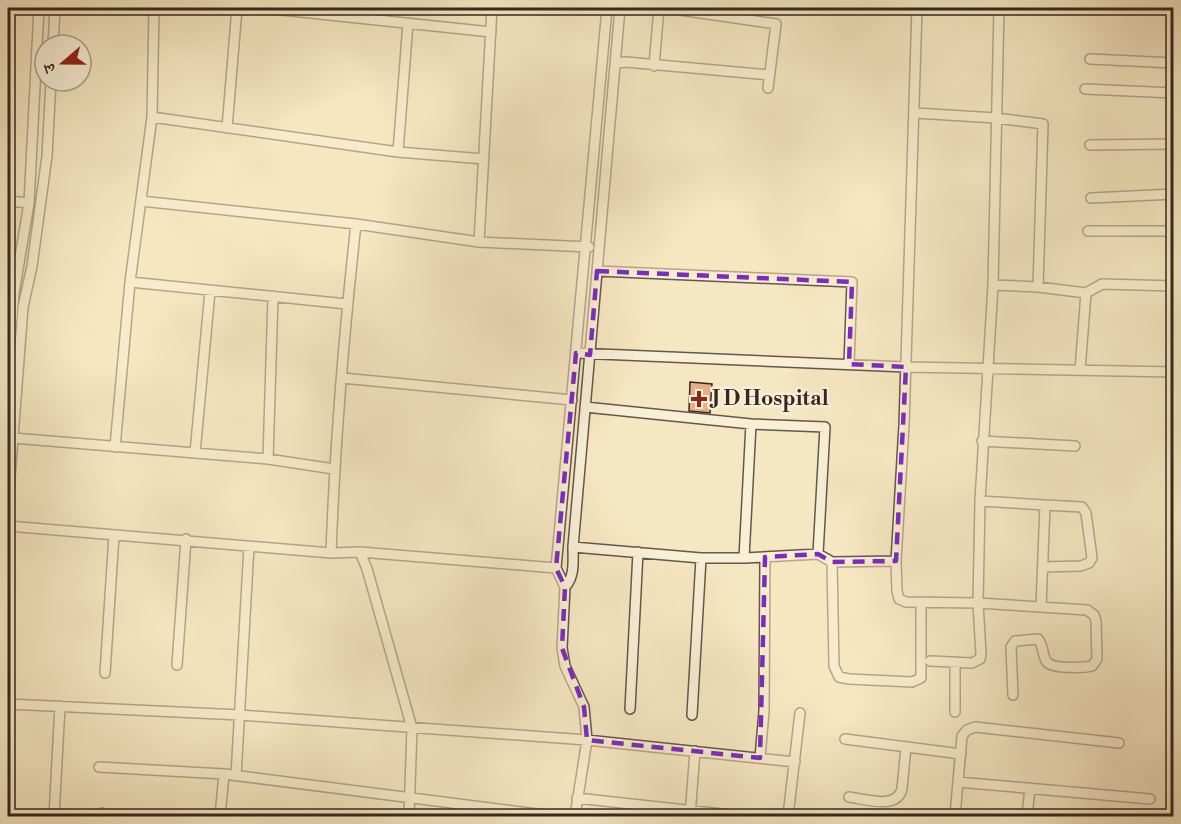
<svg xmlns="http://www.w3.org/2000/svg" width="1181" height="824" font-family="'Libre Bodoni','Noto Serif Devanagari',serif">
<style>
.building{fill:#e8ad89;stroke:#352721;stroke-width:1.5}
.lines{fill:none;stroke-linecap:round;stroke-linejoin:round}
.minor-casing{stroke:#655749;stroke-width:12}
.minor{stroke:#f8efd7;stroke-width:9}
.marked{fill:none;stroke:#7b2cbf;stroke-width:4.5;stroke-dasharray:12 8;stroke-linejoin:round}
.poi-dot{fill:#8f2418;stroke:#f8efd7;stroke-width:2}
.labels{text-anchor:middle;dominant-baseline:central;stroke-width:5;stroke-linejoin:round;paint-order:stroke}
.poi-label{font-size:21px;font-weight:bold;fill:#352721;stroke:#f8efd7;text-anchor:start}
</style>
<rect width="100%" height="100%" fill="#f5e7c1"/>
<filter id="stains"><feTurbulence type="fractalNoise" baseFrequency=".00333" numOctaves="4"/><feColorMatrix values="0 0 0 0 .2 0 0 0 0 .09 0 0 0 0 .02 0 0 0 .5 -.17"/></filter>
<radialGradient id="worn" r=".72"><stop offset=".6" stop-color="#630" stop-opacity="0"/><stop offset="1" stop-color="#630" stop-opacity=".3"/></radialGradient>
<path class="building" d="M690,382L712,384L710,413L689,411Z"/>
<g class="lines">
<g class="minor-casing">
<path id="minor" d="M263,8L491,32
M666,8L776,24L768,88
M917,8L904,425L896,561L897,591L899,599L906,602L978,603L1087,610L1094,615L1096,621L1097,659L1092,666C1083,668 1052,669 1047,662C1042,656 1044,646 1038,639L1015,641L1011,647L1013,695
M53,45L55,8
M1090,59L1174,63
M616,63L626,62L769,75
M654,66L659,8
M1085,89L1174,93
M915,113L996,118L1043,124L1038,287
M152,117L398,152L484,159
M227,128L237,8
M1090,145L1174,144
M398,152L408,23
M1091,198L1174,194
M8,201L29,203
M141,201L356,224L479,242L589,247
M1088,231H1174
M479,242L492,8
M597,271L852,282L849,364
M130,282L347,304
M993,285L1038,287L1086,293
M576,353L906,367L1174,372
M8,369L14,293L29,203L39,8
M1080,370L1086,293L1102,284L1174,286
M342,378L572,400
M585,407L751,424L825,427L818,554
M13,438L268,459L334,469
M982,441L1075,446
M115,447L130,282L152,117L154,8
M195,453L210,291
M268,459L273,296
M980,501L1045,505L1041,607
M8,503L23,307L32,266L47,156L51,81
M8,526L331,553L360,552L556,568
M573,547L701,558H744L818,554L832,562L896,561
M360,552L367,569L412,728L409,816
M331,553C335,443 344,333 356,224
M744,558L751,424
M832,562L834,666L839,677L849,679L912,682L921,678V602
M1043,567L1081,566L1089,563L1092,558L1086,513L1082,507L1045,505
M565,587L556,568L607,8
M930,661L972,663L980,659L981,654L978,603L980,501L993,285L999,8
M955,662V712
M177,665L186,539
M105,673L114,535
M8,704L240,715L587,740L795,762
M630,709L638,552
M692,715L701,558
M845,739L961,754
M760,758L764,711L765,557
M99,767L224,774L553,816
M236,776L249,546
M958,782L1150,799
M849,797C865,799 897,810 902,789L906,747
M577,798L740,816
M54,816L60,706
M101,816L102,813
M220,816L224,774
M575,816L587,740L584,707L565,666L562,648L565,587C575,576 573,562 573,547L620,8
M690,816L695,751
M788,816L800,713
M955,816L962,736L967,730L975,727L1119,743
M1027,816L1030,788"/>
</g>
<use href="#minor" class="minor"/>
</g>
<path d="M0 0H1181V824H0ZM597,271L852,282L849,364L906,367L896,561L832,562L818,554L765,557L760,758L587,740L584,707L562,648L565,587L556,568L576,353L590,355Z" fill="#f5e7c1" fill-opacity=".55" fill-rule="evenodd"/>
<path class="marked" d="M597,271L852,282L849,364L906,367L896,561L832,562L818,554L765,557L760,758L587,740L584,707L562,648L565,587L556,568L576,353L590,355Z"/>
<path class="poi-dot" d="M696 390h6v6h6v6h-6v6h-6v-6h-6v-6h6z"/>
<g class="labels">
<g class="poi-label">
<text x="712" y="399">J D Hospital</text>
</g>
</g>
<rect width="1181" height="824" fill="none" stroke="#f5e7c1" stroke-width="30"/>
<rect x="9" y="9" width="1163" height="806" fill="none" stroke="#352721" stroke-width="3"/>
<rect x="15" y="15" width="1151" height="794" fill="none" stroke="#352721" stroke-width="1.5"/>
<g transform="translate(63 63) rotate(250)"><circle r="28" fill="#f8efd7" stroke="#aa9f8e" stroke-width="1.5"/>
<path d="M0-4.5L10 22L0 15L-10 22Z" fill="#8f2418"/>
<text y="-9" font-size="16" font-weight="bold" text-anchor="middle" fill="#352721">उ</text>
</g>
<rect width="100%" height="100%" filter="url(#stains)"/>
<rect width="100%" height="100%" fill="url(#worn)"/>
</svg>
